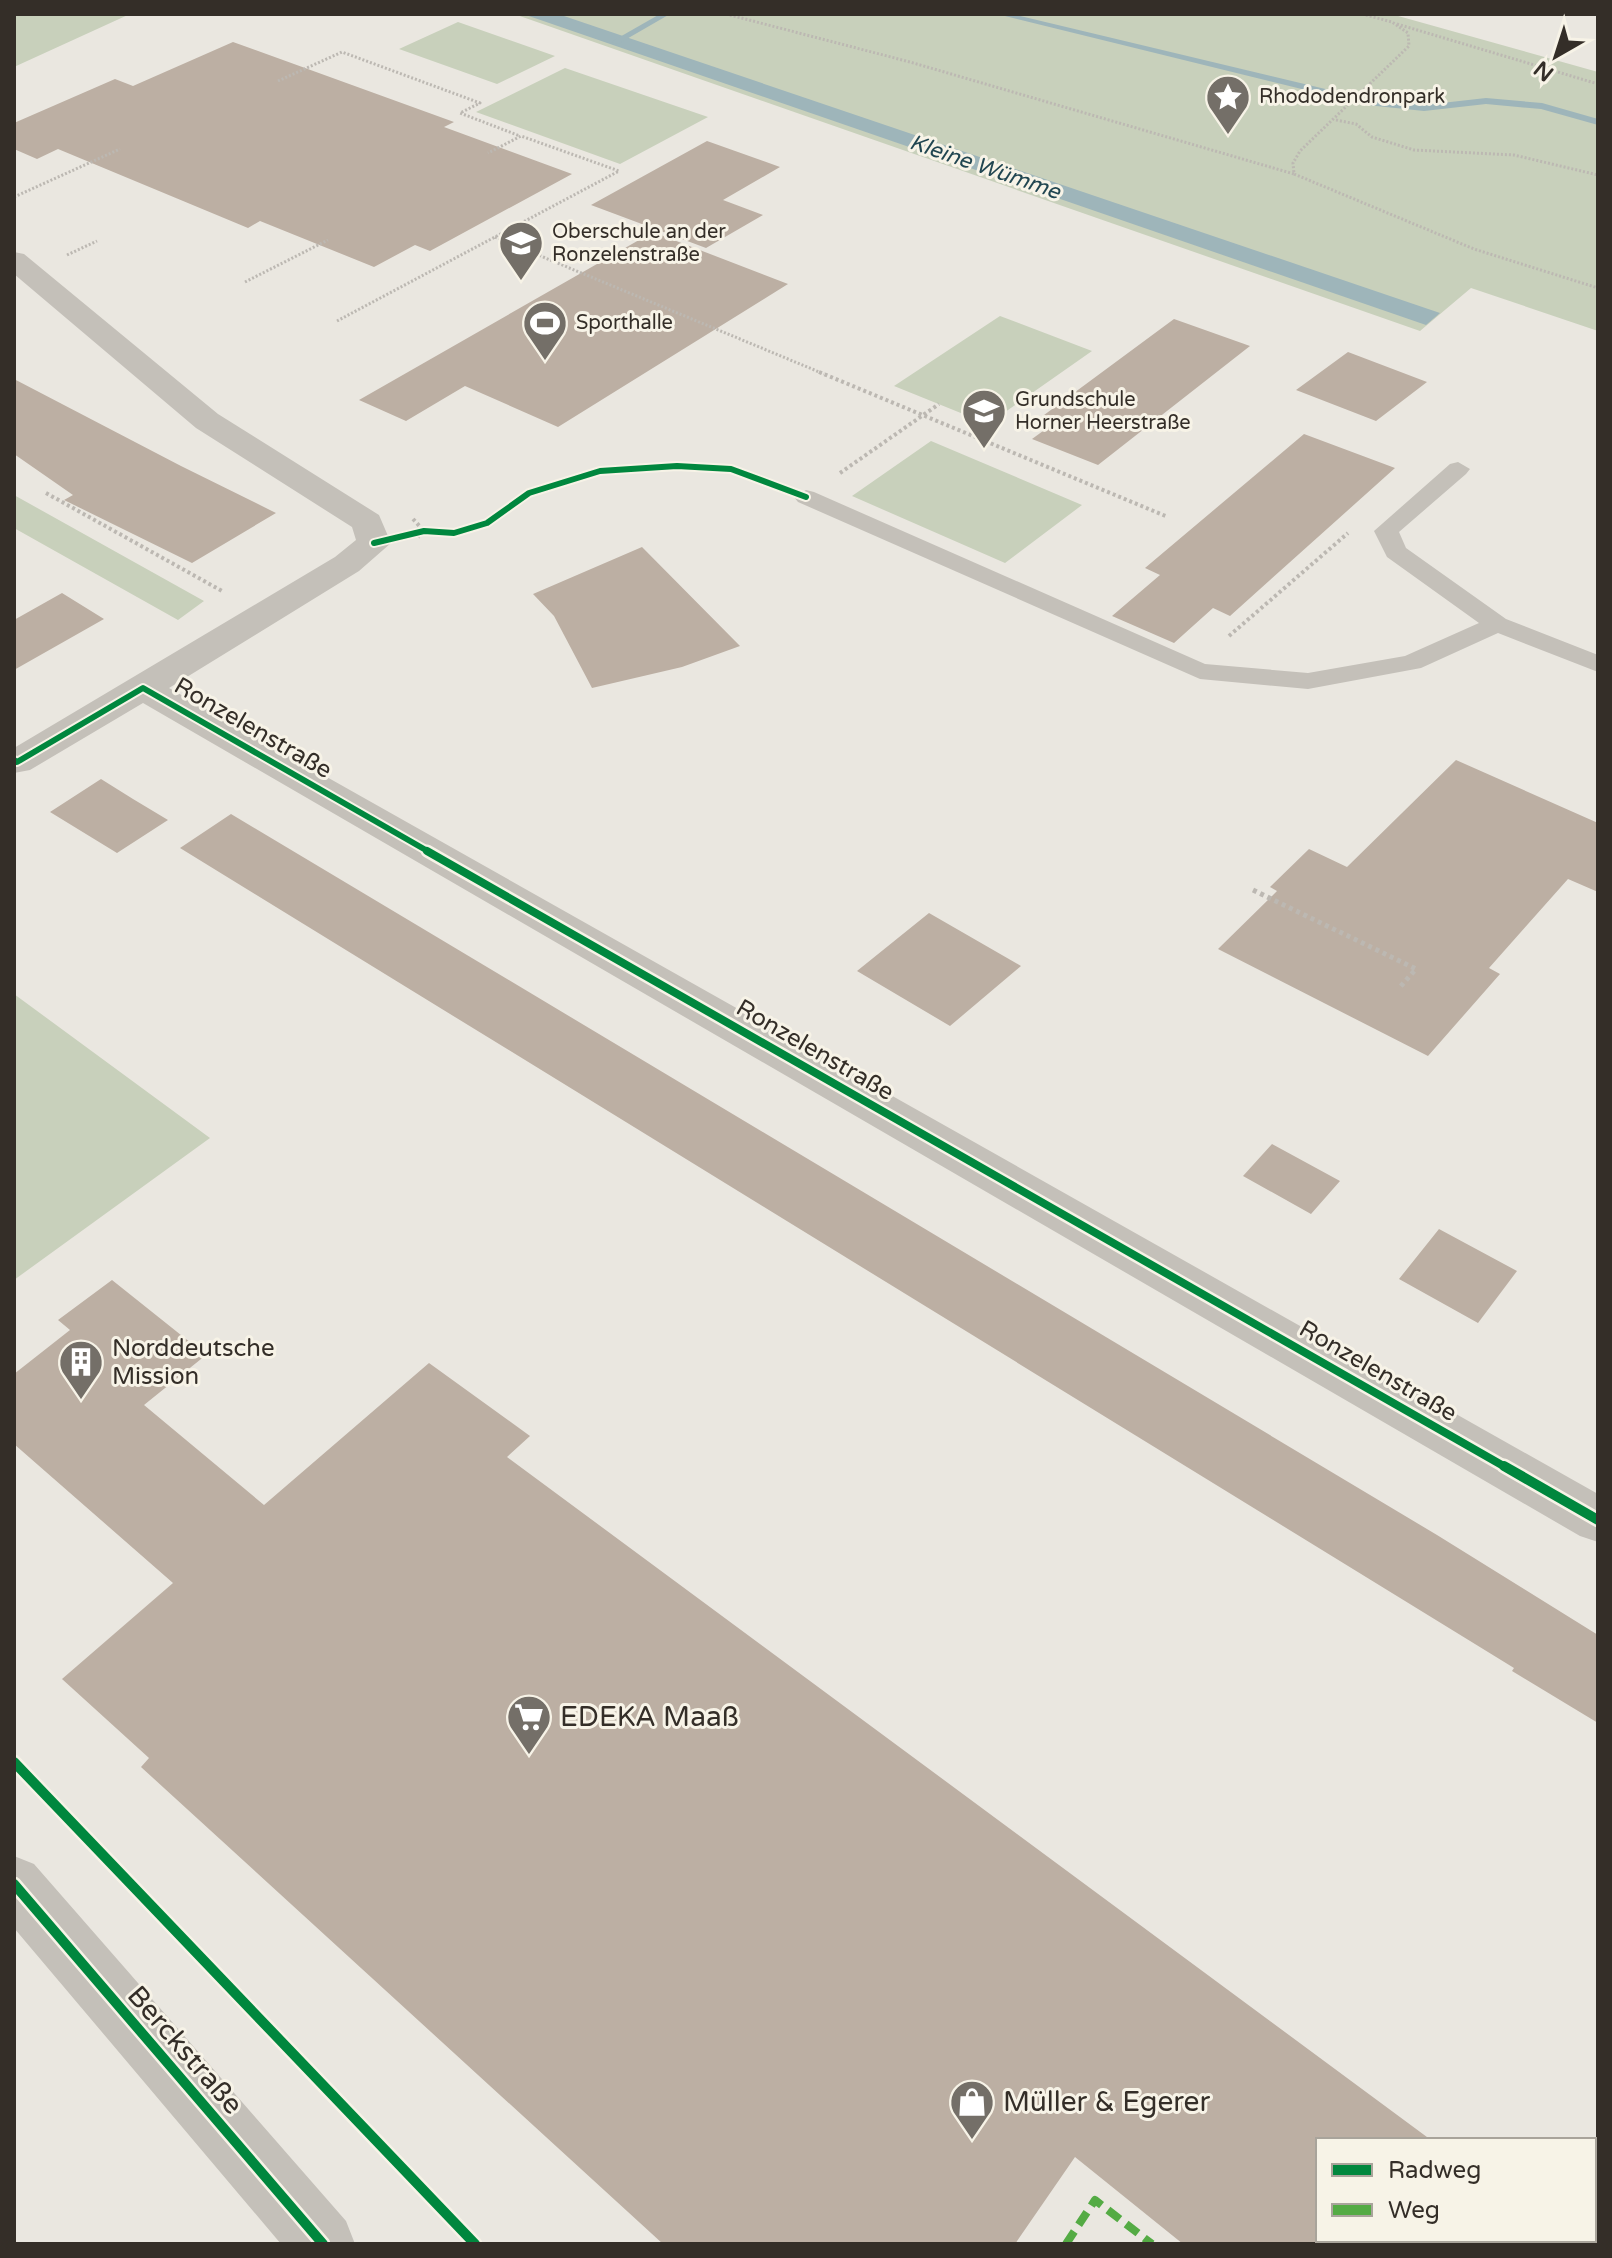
<svg xmlns="http://www.w3.org/2000/svg" width="1612" height="2258" font-family="'Varela Round',sans-serif">
<style>
.green{fill:#c8d0bb}
.water{fill:#9eb5ba}
.lines{fill:none;stroke-linecap:round;stroke-linejoin:round}
.stream{fill:#9eb5ba;fill-rule:evenodd}
.building{fill:#bcafa3}
.path-far2{stroke:#bcb8b2;stroke-width:3;stroke-dasharray:2 2;stroke-linecap:butt}
.path-far1{stroke:#bcb8b2;stroke-width:4;stroke-dasharray:3 3;stroke-linecap:butt}
.path{stroke:#bcb8b2;stroke-width:5;stroke-dasharray:4 4;stroke-linecap:butt}
.service{fill:#c4c0b9;fill-rule:evenodd}
.minor{fill:#c4c0b9;fill-rule:evenodd}
.quiet{stroke:#54ab44;stroke-width:8;stroke-dasharray:15 8;stroke-linecap:butt}
.cycleway-far2-casing{stroke:#f7f3e7;stroke-width:10}
.cycleway-far1-casing{stroke:#f7f3e7;stroke-width:13}
.cycleway-casing{stroke:#f7f3e7;stroke-width:15}
.cycleway-far2{stroke:#00873e;stroke-width:6}
.cycleway-far1{stroke:#00873e;stroke-width:8}
.cycleway{stroke:#00873e;stroke-width:10}
.labels{text-anchor:middle;dominant-baseline:central;stroke-width:6;stroke-linejoin:round;paint-order:stroke}
.far-poi-label{font-size:20px;fill:#342e28;stroke:#f7f3e7;text-anchor:start}
.far-water-label{font-size:22px;font-style:italic;fill:#214651;stroke:#f7f3e7}
.street-label{font-size:24px;fill:#342e28;stroke:#f7f3e7}
.poi-label{font-size:24px;fill:#342e28;stroke:#f7f3e7;text-anchor:start}
.near-poi-label{font-size:28px;fill:#342e28;stroke:#f7f3e7;text-anchor:start}
.near-street-label{font-size:28px;fill:#342e28;stroke:#f7f3e7}
</style>
<rect width="100%" height="100%" fill="#eae7e0"/>
<path class="green" d="M14,14H130L14,67Z
M514,14H1391L1598,72V331L1471,288L1420,331Z
M458,22L555,56L497,84L399,49Z
M565,68L708,117L620,164L476,112Z
M1000,316L1092,351L988,424L894,386Z
M931,441L1082,505L1005,563L852,496Z
M14,495L204,601L178,620L14,528Z
M14,994L210,1138L14,1280Z"/>
<path class="water" d="M523,14H558L1440,313L1426,325Z"/>
<g class="lines">
<path class="stream" d="M660,14H670L618,44L611,42Z
M997,14H1012L1367,99L1424,105L1486,98L1542,103L1598,119V125L1541,109L1486,104L1424,111L1367,105Z"/>
</g>
<path class="building" d="M233,42L454,122L444,127L572,174L430,251L415,245L374,267L260,221L248,228L58,149L37,159L14,149V123L115,79L133,86Z
M707,141L780,167L723,200L763,215L706,248L591,205Z
M653,232L788,284L558,427L465,386L406,421L359,400Z
M1174,319L1250,346L1098,465L1032,439L1054,423L1040,418Z
M1348,352L1427,382L1376,421L1296,390Z
M14,379L181,466L276,513L192,563L64,500L73,495L14,454Z
M1304,434L1395,468L1230,616L1213,608L1174,643L1112,616L1160,575L1145,568Z
M642,547L740,646L682,667L592,688L554,616L533,594Z
M62,593L104,619L14,670V620Z
M1456,760L1598,823V892L1568,879L1489,968L1500,974L1428,1056L1218,949L1277,891L1270,887L1309,849L1347,867Z
M101,779L133,799L168,820L117,853L50,812Z
M231,814L1437,1535L1598,1635V1723L1512,1671L1514,1668L180,848Z
M929,913L1021,966L950,1026L857,971Z
M1272,1144L1340,1181L1311,1214L1243,1176Z
M1439,1229L1517,1271L1478,1323L1399,1279Z
M112,1280L206,1355L144,1405L264,1505L429,1363L530,1436L507,1457L1431,2140H1318V2244H1183L1075,2157L1015,2244H663L141,1767L149,1758L62,1679L173,1583L14,1444V1374L70,1330L58,1320Z"/>
<g class="lines">
<path class="path-far2" d="M726,14L910,62L1294,174
M1362,14L1392,22L1408,33L1409,46L1300,151L1293,163L1294,174L1474,249L1598,288
M1397,24L1598,84
M278,81L342,52L480,103L460,113L520,136
M1336,120L1356,124L1372,137L1414,150L1514,155L1598,175
M14,197L120,149
M495,237L824,374
M67,255L97,241
M245,282L328,240
M337,321L619,171L521,136L488,153"/>
<path class="path-far1" d="M819,372L1168,517
M840,473L939,404
M46,493L222,591
M413,519L424,531L418,537
M1229,636L1348,533"/>
<path class="path" d="M1253,890L1416,969L1400,987"/>
<path class="service" d="M1458,462L1470,469L1466,474L1399,532L1406,548L1506,619L1598,655V672L1498,633L1421,668L1308,689L1200,679L798,502L794,497L806,490L814,492L1205,664L1308,673L1405,656L1479,623L1387,557L1374,531L1450,464Z"/>
<path class="minor" d="M14,252L24,254L218,414L379,515L391,543L359,571L169,688L1598,1494V1542L1580,1536L143,703L30,770L14,773V748L335,557L356,540L352,527L196,428L14,274Z
M14,1856L34,1864L346,2221L355,2244H281L14,1928Z"/>
<path class="quiet" d="M1066,2244L1095,2200L1152,2244"/>
<g class="cycleway-far2-casing">
<path id="cycleway-far2" d="M374,543L424,531L454,533L487,523L529,493L600,471L677,466L731,469L806,497
M14,760L17,762L143,688L431,853"/>
</g>
<g class="cycleway-far1-casing">
<path id="cycleway-far1" d="M427,851L1507,1468"/>
</g>
<g class="cycleway-casing">
<path id="cycleway" d="M1504,1466L1598,1520
M14,1762L475,2244
M14,1884L323,2244"/>
</g>
<use href="#cycleway-far2" class="cycleway-far2"/>
<use href="#cycleway-far1" class="cycleway-far1"/>
<use href="#cycleway" class="cycleway"/>
</g>
<defs>
<g id="sight-pin" transform="scale(2.3)"><path d="M0 17L-7.5 6A9.5 9.5 0 1 1 7.5 6Z" fill="#746f68" stroke="#f7f3e7"/><path d="M0-6L1.8-2.2L6-1.7L2.9 1.2L3.7 5.4L0 3.3L-3.7 5.4L-2.9 1.2L-6-1.7L-1.8-2.2Z" fill="#fff"/></g>
<g id="school-pin" transform="scale(2.3)"><path d="M0 17L-7.5 6A9.5 9.5 0 1 1 7.5 6Z" fill="#746f68" stroke="#f7f3e7"/><path d="M0-5L7-2L0 1L-7-2ZM-4 1L0 2.5L4 1V4Q0 6-4 4Z" fill="#fff"/></g>
<g id="stadium-pin" transform="scale(2.3)"><path d="M0 17L-7.5 6A9.5 9.5 0 1 1 7.5 6Z" fill="#746f68" stroke="#f7f3e7"/><path d="M0-5a6.5 5 0 1 0 0 10a6.5 5 0 1 0 0-10ZM-3.5-1.8h7v3.6h-7Z" fill="#fff"/></g>
<g id="building-pin" transform="scale(2.3)"><path d="M0 17L-7.5 6A9.5 9.5 0 1 1 7.5 6Z" fill="#746f68" stroke="#f7f3e7"/><path d="M-4-6H4V6H1V3H-1V6H-4ZM-2.5-4.3h1.7v1.8h-1.7ZM.8-4.3h1.7v1.8H.8ZM-2.5-1h1.7V.8h-1.7ZM.8-1h1.7V.8H.8Z" fill="#fff"/></g>
<g id="supermarket-pin" transform="scale(2.3)"><path d="M0 17L-7.5 6A9.5 9.5 0 1 1 7.5 6Z" fill="#746f68" stroke="#f7f3e7"/><path d="M-6-5.5h2.5l.6 2H6L4.5 2H-2.5L-4.4-4H-6ZM-1.5 3.2a1.3 1.3 0 1 0 .1 0ZM3 3.2a1.3 1.3 0 1 0 .1 0Z" fill="#fff"/></g>
<g id="shop-pin" transform="scale(2.3)"><path d="M0 17L-7.5 6A9.5 9.5 0 1 1 7.5 6Z" fill="#746f68" stroke="#f7f3e7"/><path d="M-5-2.5h2.3a2.7 3.5 0 0 1 5.4 0H5L5.5 6h-11ZM-1.5-2.5h3a1.5 2.3 0 0 0-3 0Z" fill="#fff"/></g>
</defs>
<g fill-rule="evenodd">
<use href="#sight-pin" x="1228" y="97"/>
<use href="#school-pin" x="521" y="243"/>
<use href="#stadium-pin" x="545" y="323"/>
<use href="#school-pin" x="984" y="411"/>
<use href="#building-pin" x="81" y="1362"/>
<use href="#supermarket-pin" x="529" y="1717"/>
<use href="#shop-pin" x="972" y="2102"/>
</g>
<g class="labels">
<g class="far-poi-label">
<text x="1259" y="97">Rhododendronpark</text>
<text x="552" y="232">Oberschule an der<tspan x="552" dy="23">Ronzelenstraße</tspan></text>
<text x="576" y="323">Sporthalle</text>
<text x="1015" y="400">Grundschule<tspan x="1015" dy="23">Horner Heerstraße</tspan></text>
</g>
<g class="far-water-label">
<text transform="translate(985 167) rotate(19)">Kleine Wümme</text>
</g>
<g class="street-label">
<text transform="translate(253 728) rotate(30)">Ronzelenstraße</text>
<text transform="translate(815 1050) rotate(30)">Ronzelenstraße</text>
<text transform="translate(1378 1371) rotate(30)">Ronzelenstraße</text>
</g>
<g class="poi-label">
<text x="112" y="1348">Norddeutsche<tspan x="112" dy="28">Mission</tspan></text>
</g>
<g class="near-poi-label">
<text x="560" y="1717">EDEKA Maaß</text>
<text x="1003" y="2102">Müller &amp; Egerer</text>
</g>
<g class="near-street-label">
<text transform="translate(185 2050) rotate(49)">Berckstraße</text>
</g>
</g>
<rect width="1612" height="2258" fill="none" stroke="#342e28" stroke-width="32"/>
<rect x="1316" y="2138" width="280" height="104" fill="#f7f3e7" stroke="#a9a49b" stroke-width="2"/>
<rect x="1332" y="2164" width="40" height="12" fill="#00873e" stroke="#a9a49b" stroke-width="2"/>
<text x="1388" y="2178" font-size="24" fill="#342e28">Radweg</text>
<rect x="1332" y="2204" width="40" height="12" fill="#54ab44" stroke="#a9a49b" stroke-width="2"/>
<text x="1388" y="2218" font-size="24" fill="#342e28">Weg</text>
<g transform="translate(1556 56) rotate(219)" stroke="#f7f3e7" stroke-width="6" paint-order="stroke">
<path d="M0-6L14 30L0 20L-14 30Z" fill="#342e28"/>
<text y="-12" font-size="22" font-weight="bold" text-anchor="middle" fill="#342e28">N</text>
</g>
</svg>
